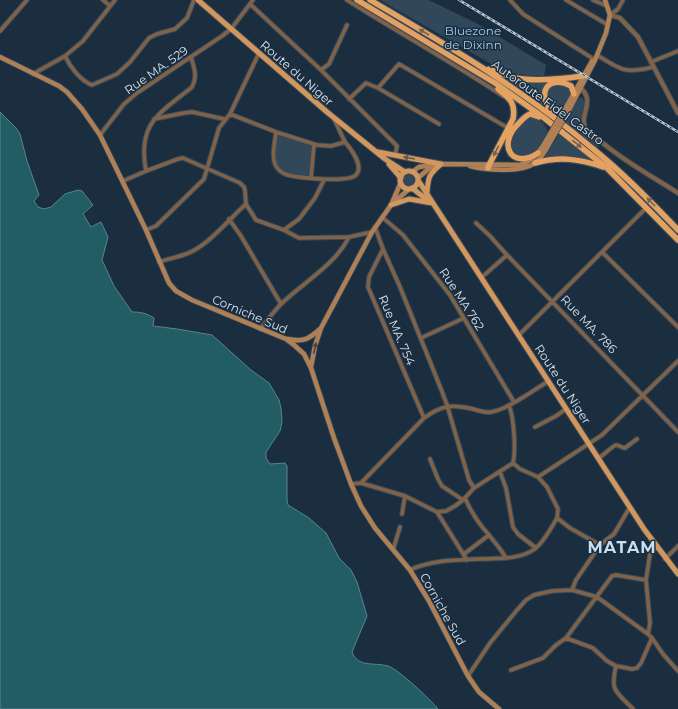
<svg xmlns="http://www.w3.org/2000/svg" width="678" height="709" font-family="Montserrat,sans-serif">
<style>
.green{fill:#31485b}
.water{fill:#225d66;stroke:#58858e}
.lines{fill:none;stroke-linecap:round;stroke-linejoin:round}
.minor-casing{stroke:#394b5b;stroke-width:5.5}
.tertiary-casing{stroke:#394b5b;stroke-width:6}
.secondary-casing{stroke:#394b5b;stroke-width:6}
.primary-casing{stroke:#394b5b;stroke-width:7}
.trunk-casing{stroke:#394b5b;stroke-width:8}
.minor{stroke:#806248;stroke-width:3.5}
.tertiary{stroke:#806248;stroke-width:4}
.secondary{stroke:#af8055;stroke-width:4.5}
.primary{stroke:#d3975e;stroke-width:5}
.trunk{stroke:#e4a262;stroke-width:5.5}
.rail-casing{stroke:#bac7d3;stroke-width:2.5}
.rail{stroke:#1b2e3f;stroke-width:1;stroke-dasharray:3;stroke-linecap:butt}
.secondary-bridge-casing{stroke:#394b5b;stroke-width:6;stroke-linecap:butt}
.secondary-bridge{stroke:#af8055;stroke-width:4.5}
.oneway{fill:#75624f}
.oneway2{fill:#65584b}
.oneway3{fill:#474746}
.labels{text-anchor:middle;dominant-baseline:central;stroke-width:3;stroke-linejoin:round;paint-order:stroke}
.park-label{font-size:12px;fill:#a0cef5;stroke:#1b2e3f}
.street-label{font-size:12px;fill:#d5e1ec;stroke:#1b2e3f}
.district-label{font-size:16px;font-weight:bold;letter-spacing:1px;fill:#c7dff5;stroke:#1b2e3f}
</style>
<rect width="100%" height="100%" fill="#1b2e3f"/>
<path class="green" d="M380,0H428L435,3L478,24L546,65L544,76L527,75L505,72Z
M494,74L557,81L543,90C540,100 545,106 550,114Z
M555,85H561L571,89C572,98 564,107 558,114L551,109L546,101L547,90Z
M582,97L585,103C585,108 583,111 582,116C580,130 590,136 599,145L598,147H595L565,123L578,99Z
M531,117C541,119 545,124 548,132L535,154L531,157L517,156L510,149V139L525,119Z
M277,134L313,145L310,176L286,173L279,171L275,159Z
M559,134L595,163L559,157L544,158Z
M401 180a8 8 0 1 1 16 0a8 8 0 1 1-16 0Z"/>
<path class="water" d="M0,112L16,128L20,134L27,161L39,195L34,201L38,207L44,209L51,207L65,194L78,190L82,191L93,205L83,214L91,227L101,222L108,237L102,260L114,286L132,312C141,312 146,313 154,318L153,326L177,329L212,335L251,370L269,383L279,400L281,408L282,422L280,431L266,452V458L270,464L285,463L287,466V500L288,505L309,518L326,533L339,558L351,570L357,582L367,616L352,652C358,668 374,662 388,666C398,669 431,700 438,709H0Z"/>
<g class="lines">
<g class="minor-casing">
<path id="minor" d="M103,0L110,6
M347,0C399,33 452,62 503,96
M510,0L523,14L595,60
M566,0L608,25
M593,0L607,6
M250,4L321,70L397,146L395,156
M610,15L618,9L623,0
M0,31L27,0
M597,55C621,70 625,74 653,67
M65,56C70,67 81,81 92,85L117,74L130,62L149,38L157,34L175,29L187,18L194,0
M651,62L678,51
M321,70L329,64L347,25
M33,74L65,56L83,41L115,0
M378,88L399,64L508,128
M349,99L366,83L378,88L439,124
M230,114L276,132L317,145L331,146L345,142L334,119
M154,119L184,113L192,112L224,119
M276,132C275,142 271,157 276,166C278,170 281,172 285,174C296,178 348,183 356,175C364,166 351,149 345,142
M100,135L124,104L137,93L222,36L231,29L253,0
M146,171C137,123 159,114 192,87C198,76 194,68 191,57
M311,178L314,144
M123,181L146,171L178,159L183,158L240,183L244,187L245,191L246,204L256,220L284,230L299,238L349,237L372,232
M382,217L403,235L450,295L514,402
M229,219L241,236L281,304
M476,223L490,236L507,255
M375,227L383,249L400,287L441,389L447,405L469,480L474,488
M146,230L156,226L204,179L219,128L230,114L259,53
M284,230L299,219L315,198L324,180
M383,249L369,277L368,287L424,418
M602,252L678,327
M159,262C168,259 178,257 186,254C208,246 228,220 246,204
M482,277L507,255L678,432
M260,329C267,321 274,311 282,303C304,282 335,265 349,237
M519,335L646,208
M421,338L464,318
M535,427L556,416L566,409
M599,458C602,456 614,445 616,445C619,445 622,448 625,448L637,439
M430,459L438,479L442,486L463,500
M513,463L520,469L538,477L547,487L558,509L557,518L570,528L600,545
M500,472L506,488L513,527L518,534L536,548
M538,477L602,435L678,361
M361,483L424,418C442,405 451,404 473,409C479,411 485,413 491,412C509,409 533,390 549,381
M351,484L361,483L405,496L437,512L446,511L455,506L463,500L474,488L513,463C516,449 514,419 509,405
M465,498C471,512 479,524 489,535C496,544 501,549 506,558
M437,512L467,560
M402,514L405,496
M393,550L400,527
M464,554L489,535
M665,559L678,546
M410,570C431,560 456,560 479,559C498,558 521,560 536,548C545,540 551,528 557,518
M572,590L576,580L600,545L614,534L630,507
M648,634L650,623L646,580L650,554L657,547
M566,638L593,648L607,661L616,666C610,692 616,691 633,709
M616,666L632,669L637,668L641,663L652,638
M511,670L543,658L556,645L566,638L612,576L616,575L646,580
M468,676L490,643L517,610L526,600L534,595L552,591L572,590L597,597L648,634L652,638L663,654L678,671"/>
</g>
<g class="tertiary-casing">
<path id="tertiary" d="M610,15L620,18L638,37L678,113
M578,86C599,101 576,115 587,131C591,136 598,140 604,144C627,163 653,177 678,193"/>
</g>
<g class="secondary-casing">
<path id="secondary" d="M0,57L59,86L67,92L82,109L100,135L146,230L169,283L176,291L192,300L286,339L294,345L304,354L311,368L334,438L351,484L361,506L375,528L410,570L429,601L468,676L479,692L499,709
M565,109L592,61
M568,112L595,60L606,33L610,15L605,0
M470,166C486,170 521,173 535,163C543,157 548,146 553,137
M412,172L419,167L441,164L520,165C536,160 542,148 550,134
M418,178L432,166
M392,203L401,182
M287,339C303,342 308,340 320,329
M311,367L315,346L321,328L372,232L391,205L409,189"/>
</g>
<g class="primary-casing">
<path id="primary" d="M198,0L327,112L385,159L405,172
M378,152L441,164
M389,164L401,178
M400 180a9 9 0 1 1 18 0a9 9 0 1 1-18 0Z
M418,180L644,529L678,574
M412,188L430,202
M427,193C428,177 429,174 441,164
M391,205L409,199L432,203"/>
</g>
<g class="trunk-casing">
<path id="trunk" d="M357,0L495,83L543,117L607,168L678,240
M370,0C447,45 524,90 592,148C623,173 650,201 678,230
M489,69C498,72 507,77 516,78C537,82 562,79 583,76
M554,114C535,94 547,74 571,86L574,94
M538,153C512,170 497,145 518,124C522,120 525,116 530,114L539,117
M535,163C560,156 580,159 603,167
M488,168L489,165L513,119C516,103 510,99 498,89"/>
</g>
<use href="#minor" class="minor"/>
<use href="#tertiary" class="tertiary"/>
<use href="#secondary" class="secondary"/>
<use href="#primary" class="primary"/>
<use href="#trunk" class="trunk"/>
<g class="rail-casing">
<path id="rail" d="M459,0L678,132"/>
</g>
<use href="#rail" class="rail"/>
<g class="secondary-bridge-casing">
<path id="secondary-bridge" d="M550,134L565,109
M553,137L568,112"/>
</g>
<use href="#secondary-bridge" class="secondary-bridge"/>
</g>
<defs><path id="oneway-solid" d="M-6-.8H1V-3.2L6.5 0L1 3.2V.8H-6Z"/></defs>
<g class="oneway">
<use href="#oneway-solid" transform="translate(424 32) rotate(-149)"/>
<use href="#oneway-solid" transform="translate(577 144) rotate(39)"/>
<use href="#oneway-solid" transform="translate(496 151) rotate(118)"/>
<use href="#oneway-solid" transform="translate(651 202) rotate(-134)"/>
</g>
<use class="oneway2" href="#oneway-solid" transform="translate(409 158) rotate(-170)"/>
<use class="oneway3" href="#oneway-solid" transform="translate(315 348) rotate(-77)"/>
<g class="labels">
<g class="park-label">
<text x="473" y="30">Bluezone<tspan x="473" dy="14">de Dixinn</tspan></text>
</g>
<g class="street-label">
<text transform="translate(156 70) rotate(-35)">Rue MA. 529</text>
<text transform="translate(297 73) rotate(41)">Route du Niger</text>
<text transform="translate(548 102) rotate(36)">Autoroute Fidel Castro</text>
<text transform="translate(462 299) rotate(57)">Rue MA 762</text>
<text transform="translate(250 314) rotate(23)">Corniche Sud</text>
<text transform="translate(589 324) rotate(46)">Rue MA. 786</text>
<text transform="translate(397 330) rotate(67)">Rue MA. 754</text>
<text transform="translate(563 384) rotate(57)">Route du Niger</text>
<text transform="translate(443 609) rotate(61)">Corniche Sud</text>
</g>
<g class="district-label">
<text x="622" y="547">MATAM</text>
</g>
</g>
</svg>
